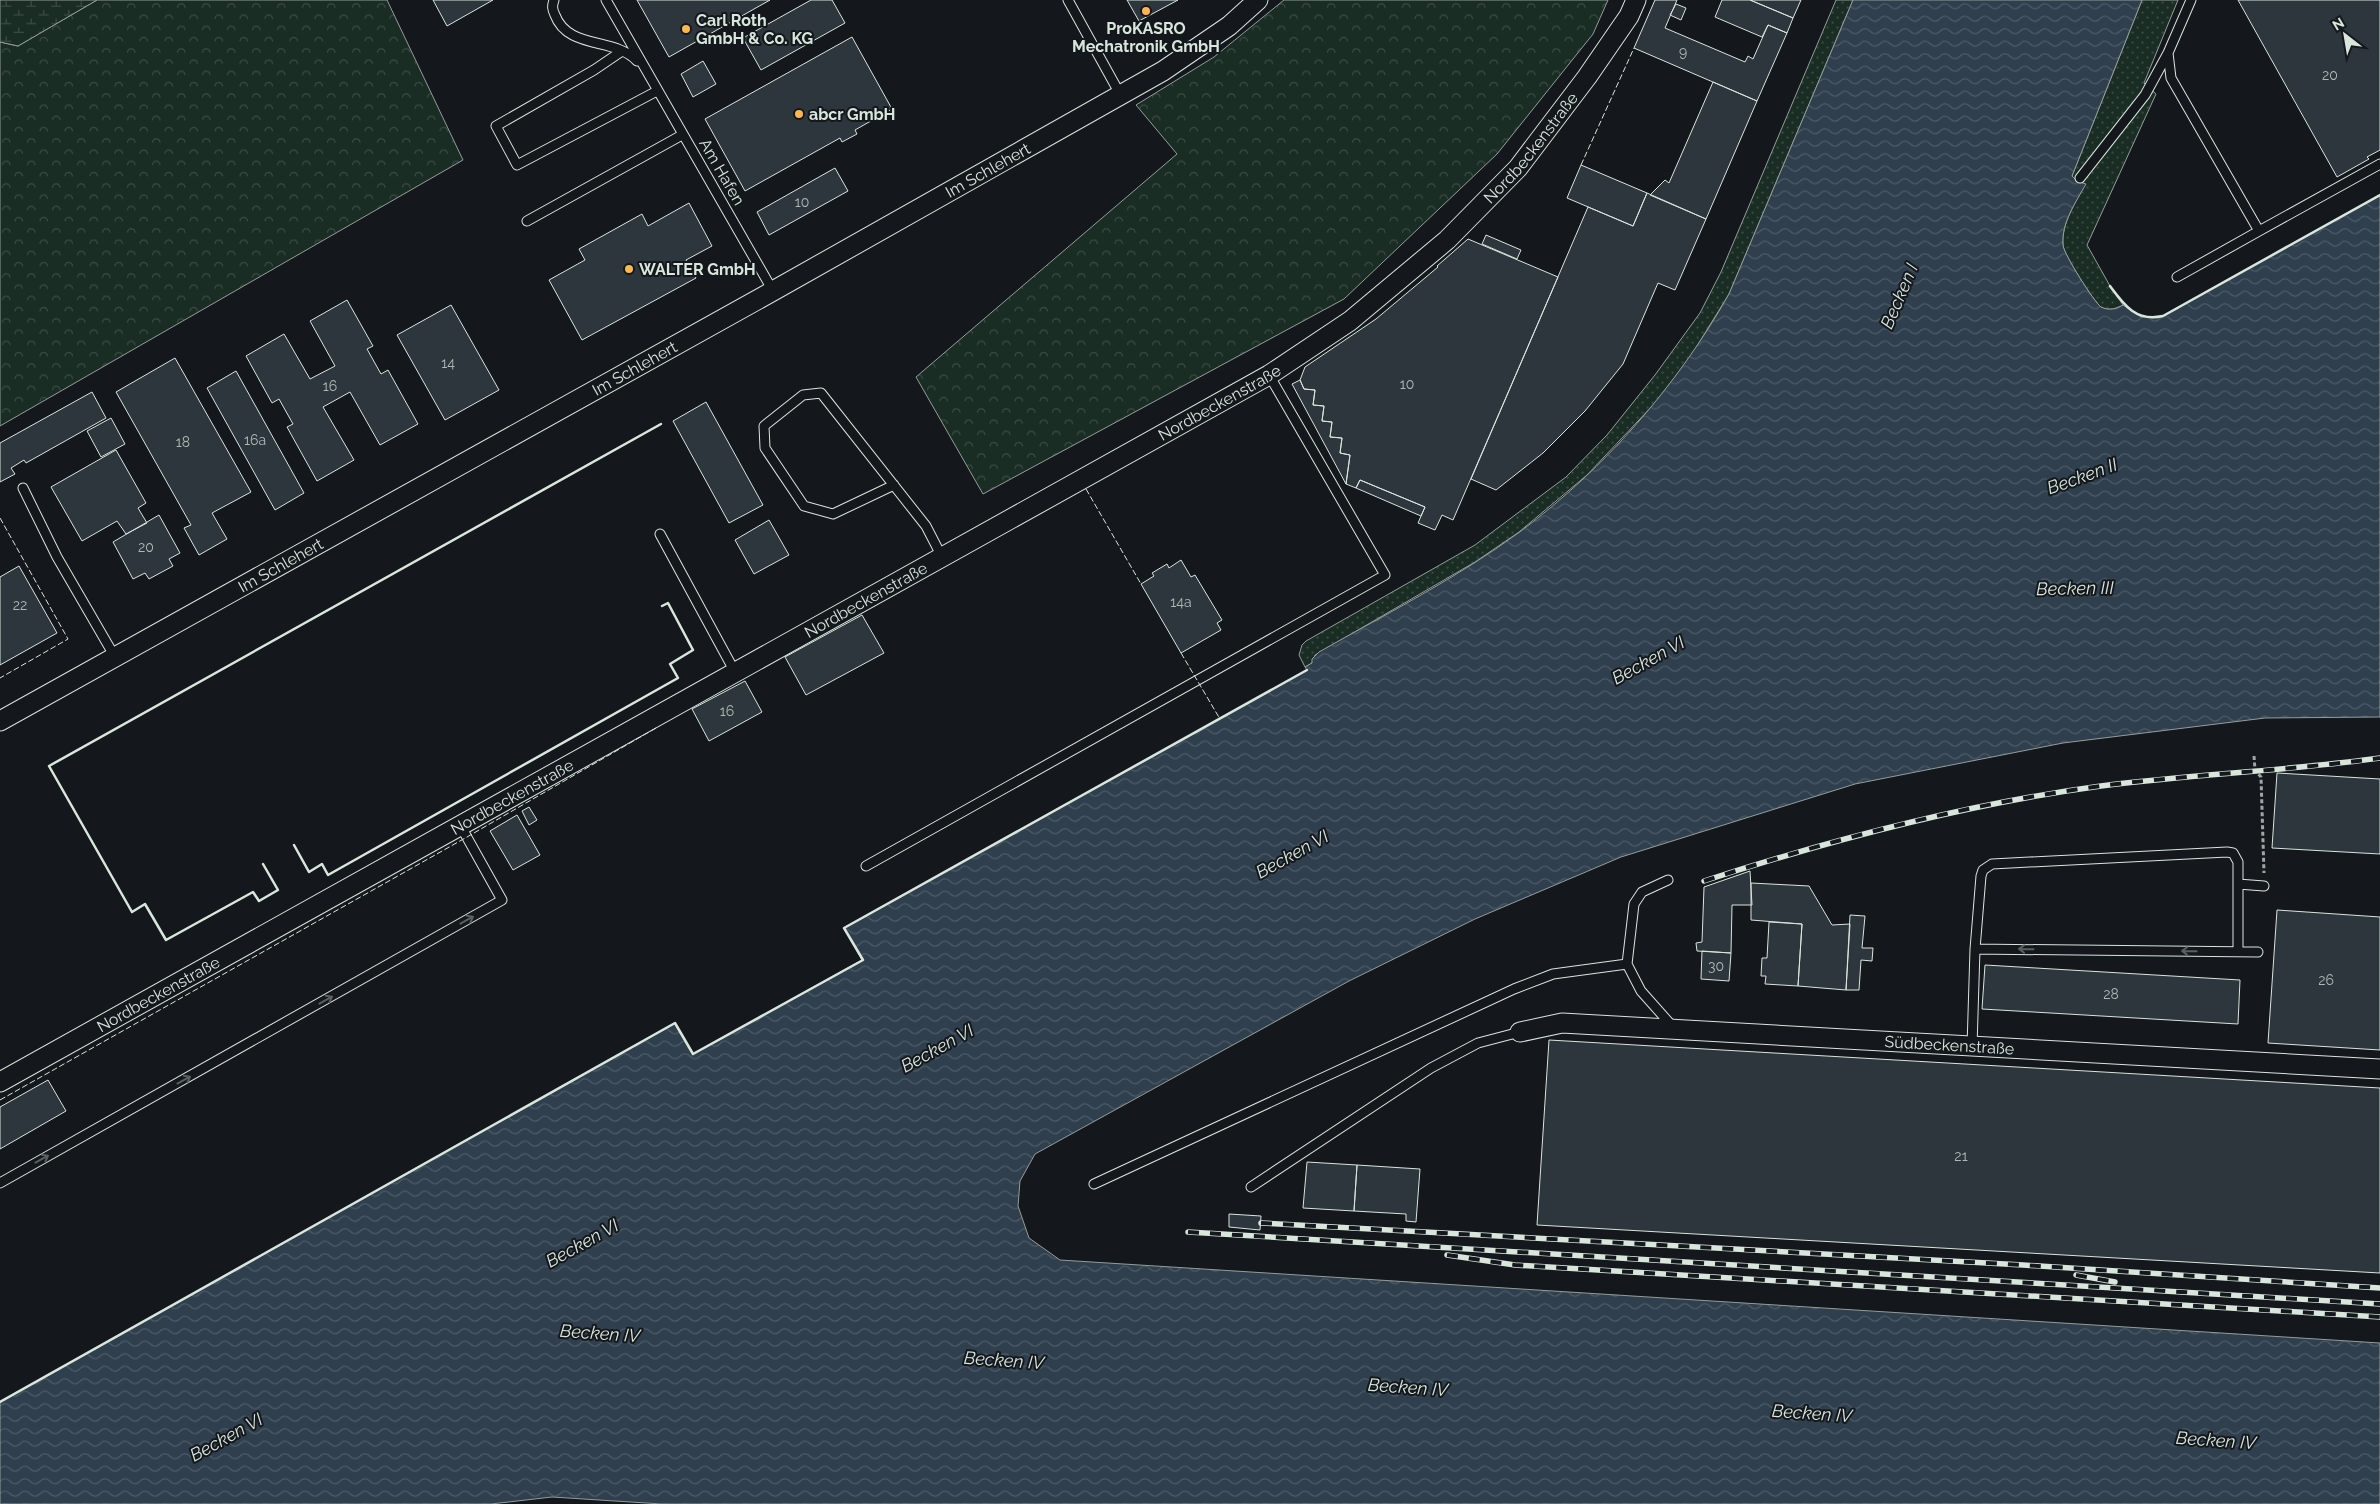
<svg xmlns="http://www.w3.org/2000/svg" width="2380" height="1504" font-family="Raleway,sans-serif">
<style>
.grass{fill:url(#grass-dots);stroke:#939e99}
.forest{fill:url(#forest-crowns);stroke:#939e99}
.wetland{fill:url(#wetland-marsh);stroke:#939e99}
.water{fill:url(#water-waves);stroke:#939e99}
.building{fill:#2c363c;stroke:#d8e6dc}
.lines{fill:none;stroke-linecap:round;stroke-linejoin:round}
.service-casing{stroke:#d8e6dc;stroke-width:11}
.minor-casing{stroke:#d8e6dc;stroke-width:21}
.path{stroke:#9da8a2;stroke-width:3;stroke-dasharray:4 2.5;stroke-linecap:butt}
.service{stroke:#14181c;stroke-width:9}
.minor{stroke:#14181c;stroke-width:19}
.rail-casing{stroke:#d8e6dc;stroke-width:5.5}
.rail{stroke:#14181c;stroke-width:4;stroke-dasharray:11;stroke-linecap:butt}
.fence{stroke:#d8e6dc;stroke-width:1;stroke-dasharray:6 2.5;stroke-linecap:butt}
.wall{stroke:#d8e6dc;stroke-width:2.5}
.oneway{stroke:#59605f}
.poi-dot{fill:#ffb74d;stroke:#14181c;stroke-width:2}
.labels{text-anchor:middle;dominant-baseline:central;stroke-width:4;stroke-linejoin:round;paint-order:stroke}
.number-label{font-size:14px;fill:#adbab4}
.poi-label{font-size:16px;font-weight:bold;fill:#d8e6dc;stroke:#14181c;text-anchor:start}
.street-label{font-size:16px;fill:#d8e6dc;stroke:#14181c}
.water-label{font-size:18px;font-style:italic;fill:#d8e6dc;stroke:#14181c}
</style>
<defs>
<pattern id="grass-dots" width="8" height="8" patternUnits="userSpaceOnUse" patternTransform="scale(1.25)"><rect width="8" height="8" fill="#1a2d24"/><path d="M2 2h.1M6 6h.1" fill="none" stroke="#3b4b43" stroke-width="1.8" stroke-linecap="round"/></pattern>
<pattern id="forest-crowns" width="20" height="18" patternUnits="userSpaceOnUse" patternTransform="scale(1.25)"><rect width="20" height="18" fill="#1a2d24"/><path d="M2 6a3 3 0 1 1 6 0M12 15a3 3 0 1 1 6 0" fill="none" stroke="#3b4b43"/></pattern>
<pattern id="wetland-marsh" width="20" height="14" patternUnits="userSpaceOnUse" patternTransform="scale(1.25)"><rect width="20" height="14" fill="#1a2d24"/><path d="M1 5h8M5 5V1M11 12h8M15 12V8" fill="none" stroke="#3b4b43"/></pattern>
<pattern id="water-waves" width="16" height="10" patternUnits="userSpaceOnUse" patternTransform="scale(1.25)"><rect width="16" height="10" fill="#2f3f4d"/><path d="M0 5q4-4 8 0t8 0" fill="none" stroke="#4c5b66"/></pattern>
</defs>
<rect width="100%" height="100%" fill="#14181c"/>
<path class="grass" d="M1836,0H1853L1729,294L1689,359L1655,403L1587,475L1519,532L1475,562L1315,655L1312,663L1305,667L1299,655L1302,645L1306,641L1475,545L1566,477L1607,435L1655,375L1700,313L1721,272Z
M2142,0H2178L2144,83L2156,94L2087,245L2110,286L2123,305C2116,309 2109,311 2101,307C2094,302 2063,253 2063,245C2061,224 2076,202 2085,184L2077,181L2072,176Z"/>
<path class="forest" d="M97,0H387L463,160L0,426V42L18,46Z
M1284,0H1608L1593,34L1497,154L1344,299L983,494L916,377L1177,154L1136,105L1214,57Z"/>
<path class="wetland" d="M0,0H97L18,46L0,42Z"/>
<path class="water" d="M1853,0H2142L2072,176L2077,181L2086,184C2076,202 2061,223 2063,245C2063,253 2094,302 2101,307C2109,311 2116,309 2123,305L2141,317L2163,316L2380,195V717L2265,718L2063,743L1855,784L1621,857L1475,919L1349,981L1035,1154L1020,1181L1018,1206L1029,1238L1060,1260L2380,1343V1504H662L552,1497L491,1504H0V1402L675,1023L693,1054L862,960L844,928L1307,670L1305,667L1312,663V659L1319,652C1386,614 1459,577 1521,531C1605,468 1677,386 1729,294Z"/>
<path class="building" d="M433,0H493L447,26Z
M637,0H770L669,57Z
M811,0H832L845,23L761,70L743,38Z
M1127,0H1178L1139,21Z
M1655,0H1677L1665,28L1745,62L1748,56L1753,59L1768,25L1787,33L1757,101L1634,48Z
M1722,0H1750L1793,18L1787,33L1768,25L1762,37L1715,17Z
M1750,0H1801L1793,18Z
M2238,0H2380V150L2367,157L2369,159L2337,177Z
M1676,4L1686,8L1681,20L1670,15Z
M852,37L892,109L855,130L857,134L842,142L840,138L745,191L705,119Z
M703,61L716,84L693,97L681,74Z
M1713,82L1757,101L1706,219L1650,195L1665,180L1669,183Z
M1581,165L1647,193L1633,226L1567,198Z
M835,168L848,191L769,235L757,212Z
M1647,193L1706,219L1675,290L1658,283L1623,364L1585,411L1543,453L1496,490L1471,479L1588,207L1633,226Z
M689,203L712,246L686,260L696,278L582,340L549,280L585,260L579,249L642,214L648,226Z
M1486,235L1521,250L1517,259L1482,244Z
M1468,239L1558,277L1453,520L1442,515L1435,530L1418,523L1425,507L1360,480L1356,488L1346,484L1350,455L1340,453L1342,438L1330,437L1332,422L1322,421L1324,406L1313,405L1315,390L1304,389L1300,380L1305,367L1376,319L1438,267L1437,266Z
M347,300L373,346L367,349L381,374L388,370L418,424L380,445L350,392L323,407L354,460L317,481L287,427L293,424L279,399L272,403L246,356L284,334L310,379L335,366L310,321Z
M451,305L499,390L445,420L397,335Z
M175,358L251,492L212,513L227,539L199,555L184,528L191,525L116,392Z
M236,371L304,493L275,510L207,388Z
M1300,380L1304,389L1315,390L1313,405L1324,406L1322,421L1332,422L1330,437L1342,438L1340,453L1350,455L1346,484L1292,384Z
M92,392L106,418L26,463L24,460L11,468L15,474L0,482V443Z
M706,402L763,505L729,523L673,421Z
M111,418L125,444L101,457L87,431Z
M116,450L146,503L138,508L147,523L126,534L117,521L82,541L51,487Z
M1360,480L1425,507L1421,516L1356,488Z
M159,515L180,553L169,559L173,566L149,579L145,573L133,579L113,542Z
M769,520L789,555L754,574L735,540Z
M1181,560L1191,577L1195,575L1222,620L1217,623L1221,630L1181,653L1141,584L1154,576L1152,573L1167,564L1169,568Z
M19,566L57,633L0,665V577Z
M862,615L884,653L806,695L785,657Z
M745,681L762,712L709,741L692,709Z
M2277,773L2380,779V854L2272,848Z
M529,807L537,820L529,825L522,811Z
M517,815L540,855L513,870L490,831Z
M1750,871L1752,905H1732L1731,953L1697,951L1696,943L1702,942L1704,887Z
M1751,883L1809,886L1832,925L1850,924L1846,990L1798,986L1802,924L1751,920Z
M2277,910L2380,917V1050L2268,1043Z
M1850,915L1865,916L1862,948H1873L1872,961L1861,960L1859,990H1846Z
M1769,922L1802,924L1798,986L1765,984L1766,976H1761L1762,958H1767Z
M1702,951L1731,953L1729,981L1701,979Z
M1985,965L2240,980L2238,1024L1982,1009Z
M1549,1040L2380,1088V1273L1537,1225Z
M48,1080L66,1111L0,1149V1107Z
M1307,1162L1357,1165L1354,1211L1303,1208Z
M1357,1165L1420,1169L1416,1222L1406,1221V1214L1354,1211Z
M1229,1214L1261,1216L1260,1230L1229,1227Z"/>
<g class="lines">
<g class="service-casing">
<path id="service" d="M554,0C552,6 552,9 555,15C568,50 615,37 637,61
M606,0L773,291
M1068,0L1120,94
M622,51L594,70L496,126L517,165L657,91
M2080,178L2145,95L2168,53
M527,221L682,135
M2259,231L2380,164
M2177,277L2259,231L2171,78L2168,53L2191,0
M894,485L833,514L804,506L765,448L764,426L803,395L821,393L926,526L942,557
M23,488L57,557L115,657
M660,534L735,672
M866,866L1385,575L1269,375
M1668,880L1642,892L1634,904L1627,964L1641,991L1673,1027
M2238,884L2264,886
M1975,949L1981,876L1983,870L1992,864L2227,852L2233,853L2238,862V952
M1972,1047L1975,949L2258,952
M0,1183L502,900L460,825
M1094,1184L1514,989L1553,974L1627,964
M1251,1187L1431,1068L1478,1043L1520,1032"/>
</g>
<g class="minor-casing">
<g id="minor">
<path id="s1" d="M0,721L773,291L1163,71L1229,26L1258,0"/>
<path id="s2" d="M1520,1032L1562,1023L2380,1069"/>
<path id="s3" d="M0,1082L1269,375L1350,321L1447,240L1518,168L1587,77L1629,16L1636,0"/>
</g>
</g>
<path class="path" d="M2254,756L2255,770L2261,777L2264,873"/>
<use href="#service" class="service"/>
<use href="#minor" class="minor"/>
<g class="rail-casing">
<path id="rail" d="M1704,881C1834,839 1966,804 2101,786C2194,774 2287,771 2380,758
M1261,1223L2023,1265L2380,1288
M1188,1232L2380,1304
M1447,1255L1515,1265L2380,1317
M2076,1275L2115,1282"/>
</g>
<use href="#rail" class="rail"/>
<path class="fence" d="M1581,165L1634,48
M1086,489L1141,584
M0,518L68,639L0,678
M1181,653L1220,719
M0,1100L467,837L656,728"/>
<path class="wall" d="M2110,286C2124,305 2136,322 2163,316L2380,195
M294,845L309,872L322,864L328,875L678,678L670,664L693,650L668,603L662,606
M263,864L278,890L259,901L253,892L166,940L145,904L132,912L49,766L661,424
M0,1402L675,1023L693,1054L863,960L844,928L1307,670"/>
</g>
<defs><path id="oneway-shaft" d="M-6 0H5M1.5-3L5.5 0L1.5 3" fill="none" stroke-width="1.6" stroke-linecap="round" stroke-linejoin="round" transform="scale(1.25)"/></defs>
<g class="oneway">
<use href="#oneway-shaft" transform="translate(467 920) rotate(-29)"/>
<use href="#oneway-shaft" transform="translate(2026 949) rotate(-179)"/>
<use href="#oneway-shaft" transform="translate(2189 951) rotate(-179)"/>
<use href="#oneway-shaft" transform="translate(326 1000) rotate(-29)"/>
<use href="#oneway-shaft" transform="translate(184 1080) rotate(-29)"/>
<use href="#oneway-shaft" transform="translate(42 1159) rotate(-29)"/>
</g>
<g class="poi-dot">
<circle cx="1146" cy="11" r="5"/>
<circle cx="686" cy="29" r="5"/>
<circle cx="799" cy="114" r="5"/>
<circle cx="629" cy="269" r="5"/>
</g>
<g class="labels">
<g class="number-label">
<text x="1683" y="52">9</text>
<text x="2330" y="75">20</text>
<text x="802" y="202">10</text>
<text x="448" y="363">14</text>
<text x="1407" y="384">10</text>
<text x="330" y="386">16</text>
<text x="255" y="440">16a</text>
<text x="183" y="442">18</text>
<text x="146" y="547">20</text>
<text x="1181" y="602">14a</text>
<text x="20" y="605">22</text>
<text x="727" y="711">16</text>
<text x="1716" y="966">30</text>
<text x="2326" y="980">26</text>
<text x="2111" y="994">28</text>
<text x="1961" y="1156">21</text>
</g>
<g class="poi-label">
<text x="696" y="20">Carl Roth<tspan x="696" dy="18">GmbH &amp; Co. KG</tspan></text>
<text x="1146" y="28" text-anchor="middle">ProKASRO<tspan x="1146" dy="18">Mechatronik GmbH</tspan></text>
<text x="809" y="114">abcr GmbH</text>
<text x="639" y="269">WALTER GmbH</text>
</g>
<g class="street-label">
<text stroke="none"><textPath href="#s3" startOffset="1801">Nordbeckenstraße</textPath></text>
<text stroke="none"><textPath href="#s1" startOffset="1131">Im Schlehert</textPath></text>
<text transform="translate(722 172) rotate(60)">Am Hafen</text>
<text stroke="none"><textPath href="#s1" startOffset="726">Im Schlehert</textPath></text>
<text stroke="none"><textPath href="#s3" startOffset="1396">Nordbeckenstraße</textPath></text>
<text stroke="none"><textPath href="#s1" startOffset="321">Im Schlehert</textPath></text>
<text stroke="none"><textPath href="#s3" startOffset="991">Nordbeckenstraße</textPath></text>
<text stroke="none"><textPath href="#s3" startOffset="586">Nordbeckenstraße</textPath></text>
<text stroke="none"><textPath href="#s3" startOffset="181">Nordbeckenstraße</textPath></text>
<text stroke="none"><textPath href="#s2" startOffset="431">Südbeckenstraße</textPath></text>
</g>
<g class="water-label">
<text transform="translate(1899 296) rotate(-67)">Becken I</text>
<text transform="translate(2082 476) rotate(-20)">Becken II</text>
<text transform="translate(2075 588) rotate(-1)">Becken III</text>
<text transform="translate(1648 660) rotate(-29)">Becken VI</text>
<text transform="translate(1292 854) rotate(-29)">Becken VI</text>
<text transform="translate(937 1048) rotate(-29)">Becken VI</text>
<text transform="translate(582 1243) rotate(-29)">Becken VI</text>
<text transform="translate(600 1333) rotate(4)">Becken IV</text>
<text transform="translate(1004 1360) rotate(4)">Becken IV</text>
<text transform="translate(1408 1387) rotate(4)">Becken IV</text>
<text transform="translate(1812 1413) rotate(4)">Becken IV</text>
<text transform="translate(226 1437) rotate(-29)">Becken VI</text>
<text transform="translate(2216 1440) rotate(4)">Becken IV</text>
</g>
</g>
<g transform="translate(2345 35) rotate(329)" stroke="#14181c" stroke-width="4" paint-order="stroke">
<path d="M0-4L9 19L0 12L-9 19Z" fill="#d8e6dc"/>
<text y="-8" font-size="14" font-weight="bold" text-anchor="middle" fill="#d8e6dc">N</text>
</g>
</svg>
